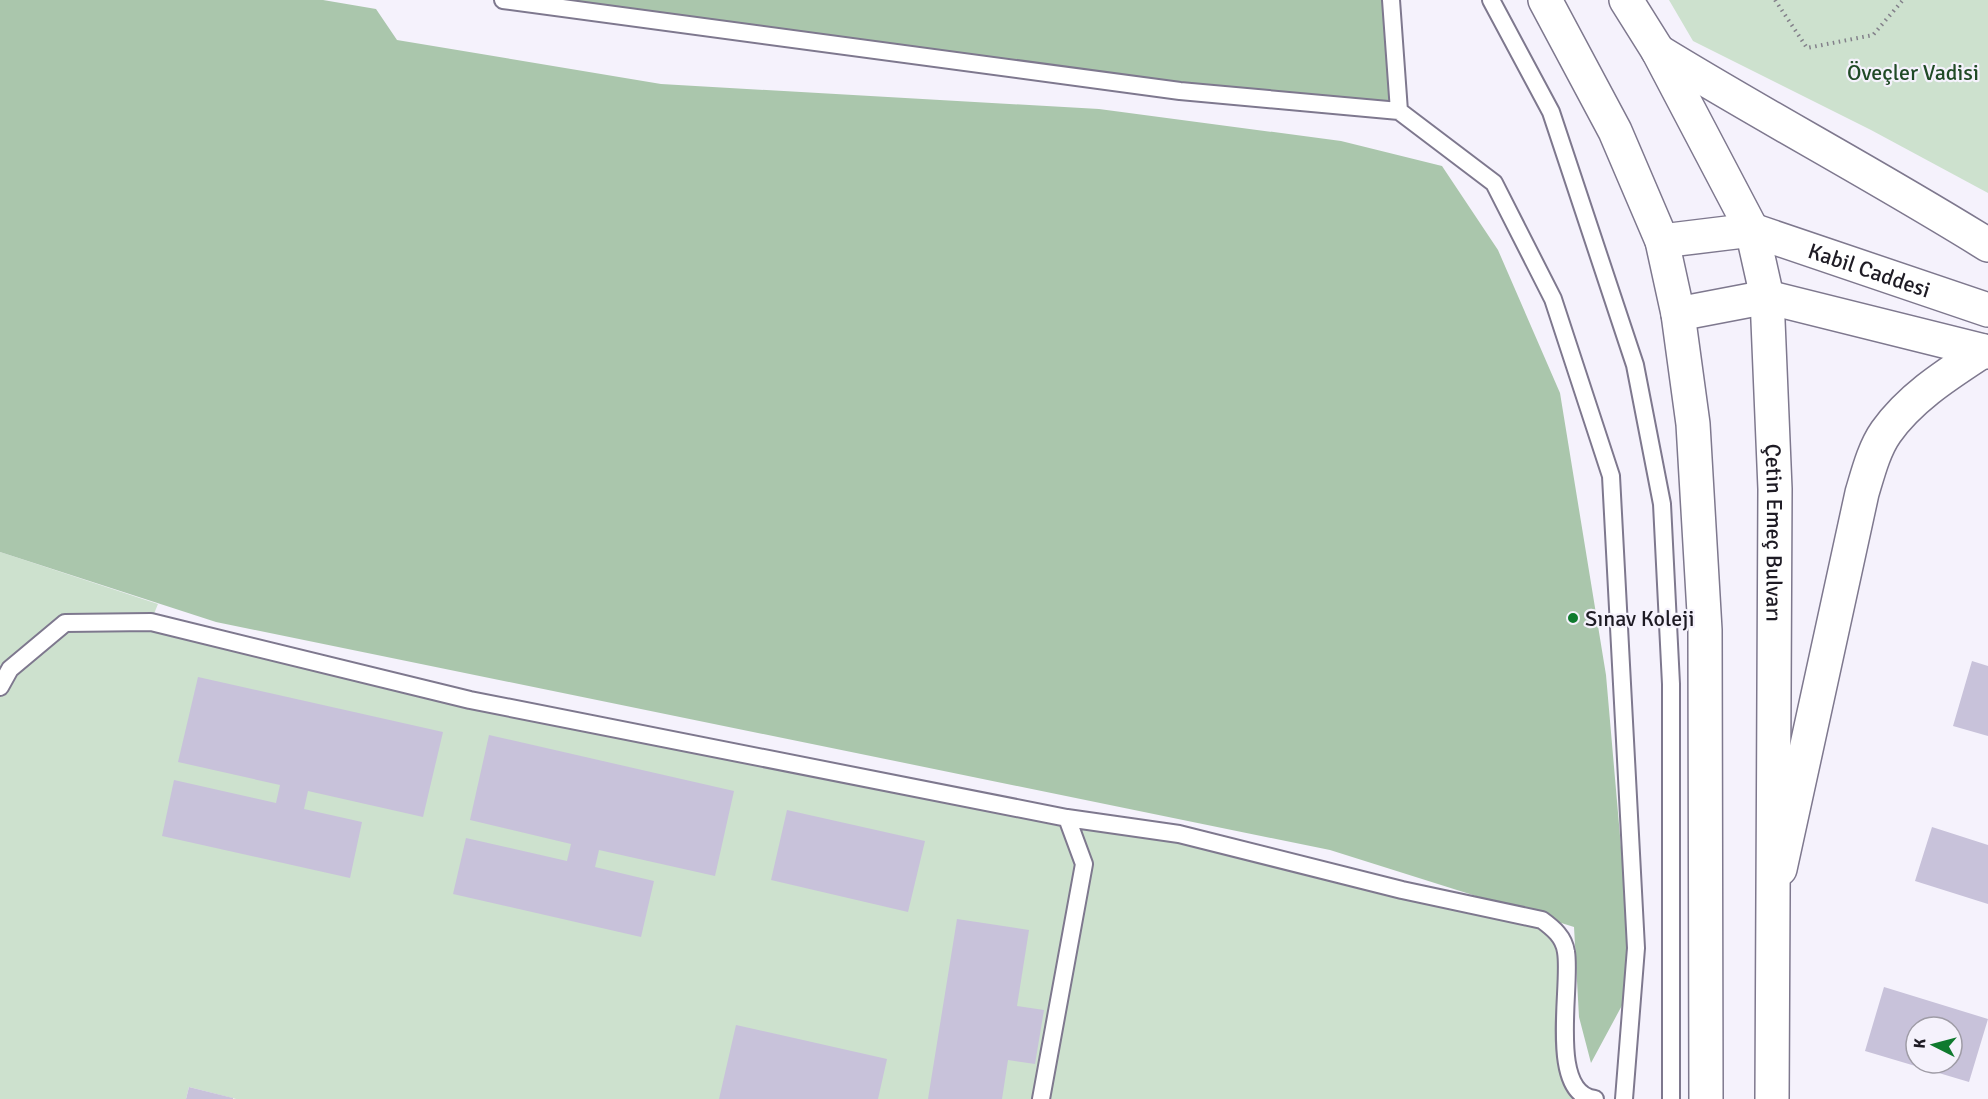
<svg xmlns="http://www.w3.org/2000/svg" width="1988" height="1099" font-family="Signika,sans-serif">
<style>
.green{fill:#cde1ce}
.forest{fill:#aac6ac}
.building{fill:#c8c2da;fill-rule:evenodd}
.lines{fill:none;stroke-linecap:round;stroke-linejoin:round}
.lane-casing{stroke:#7e788e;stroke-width:20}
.secondary-casing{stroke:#7e788e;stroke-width:36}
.primary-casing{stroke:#7e788e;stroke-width:36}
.path{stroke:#83808a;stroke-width:4;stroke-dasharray:1.5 4.5;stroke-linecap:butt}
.lane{stroke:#fff;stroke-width:16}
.secondary{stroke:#fff;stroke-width:33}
.primary{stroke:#fff;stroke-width:33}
.poi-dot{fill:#0f7a2e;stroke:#f5f2fc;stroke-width:2}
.labels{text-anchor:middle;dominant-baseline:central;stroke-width:4.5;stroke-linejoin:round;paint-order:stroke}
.park-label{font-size:22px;fill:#204a26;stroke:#f5f2fc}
.street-label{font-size:22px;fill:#1e1b24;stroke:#f5f2fc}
.poi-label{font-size:22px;fill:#1e1b24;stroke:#f5f2fc;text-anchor:start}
</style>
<rect width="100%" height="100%" fill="#f5f2fc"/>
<path class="green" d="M1669,0H1988V193L1871,130L1693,41Z
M0,552L158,604L151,621L470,700L1067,818L1402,890L1558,933L1566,1067L1595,1099H236L189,1087L186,1099H0Z"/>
<path class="forest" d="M0,0H323L376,9L397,40L661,84L1099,109L1341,141L1442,166L1498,250L1560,393L1606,675L1633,985L1591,1063L1579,1017L1574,927L1330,850L216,622L0,552Z
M503,0H1391L1399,111Z"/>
<path class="building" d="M1972,661L1988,666V736L1953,726Z
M198,677L443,732L423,817L308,791L304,809L362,822L350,878L162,836L174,780L276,803L280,785L178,762Z
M489,735L734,791L715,876L599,850L595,867L654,881L641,937L453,894L466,838L567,861L571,844L470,820Z
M787,810L925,841L908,912L771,880Z
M1932,827L1988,845V904L1915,881Z
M957,919L1029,930L1017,1006L1044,1010L1035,1064L1008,1060L1002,1099H928Z
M1884,987L1988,1019L1969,1082L1865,1051ZM1916,1027H1952V1063H1916Z
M736,1025L887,1059L878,1099H719Z
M189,1087L233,1098V1099H186Z"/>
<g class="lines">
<g class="lane-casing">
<path id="lane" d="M503,0L1180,91L1399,111L1494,183L1553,299L1611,476L1636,948L1624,1099
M1391,0L1399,111
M1491,0L1551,112L1635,365L1662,504L1671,684V1099
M0,687L10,669L65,623L151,622L470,700L1067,818L1084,864L1041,1099
M1067,818L1179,834L1402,890L1542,920C1553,928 1564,937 1566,952C1572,985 1547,1094 1595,1099"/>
</g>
<g class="secondary-casing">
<g id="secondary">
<path d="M1658,51C1767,118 1879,177 1988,245"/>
<path id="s1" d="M1752,230L1988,310"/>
<path d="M1767,297L1988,352"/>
<path d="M1780,869L1862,493C1868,473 1874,449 1886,432C1911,397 1948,374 1983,351"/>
</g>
</g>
<g class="primary-casing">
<g id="primary">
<path d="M1545,0L1615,131L1662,241L1678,314L1693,424L1705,630L1706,1099"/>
<path id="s2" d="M1626,0L1658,51L1752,230L1767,297L1775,489L1772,1099"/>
<path d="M1662,241L1752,230"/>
<path d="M1678,314L1767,297"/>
</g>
</g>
<path class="path" d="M1775,0L1807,48L1873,35L1903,0"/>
<use href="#lane" class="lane"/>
<use href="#secondary" class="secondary"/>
<use href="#primary" class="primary"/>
</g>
<circle class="poi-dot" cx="1573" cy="618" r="6"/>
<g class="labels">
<g class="park-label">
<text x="1913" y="72">Öveçler Vadisi</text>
</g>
<g class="street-label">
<text stroke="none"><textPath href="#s1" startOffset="124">Kabil Caddesi</textPath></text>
<text stroke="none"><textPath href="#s2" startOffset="567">Çetin Emeç Bulvarı</textPath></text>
</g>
<g class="poi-label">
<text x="1585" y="618">Sınav Koleji</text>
</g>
</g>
<g transform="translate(1934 1045) rotate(276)"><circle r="28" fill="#f5f2fc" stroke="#9f9ca6" stroke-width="1.5"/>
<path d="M0-4.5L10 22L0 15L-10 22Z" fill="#0f7a2e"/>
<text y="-9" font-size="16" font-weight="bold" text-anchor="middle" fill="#1e1b24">K</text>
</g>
</svg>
